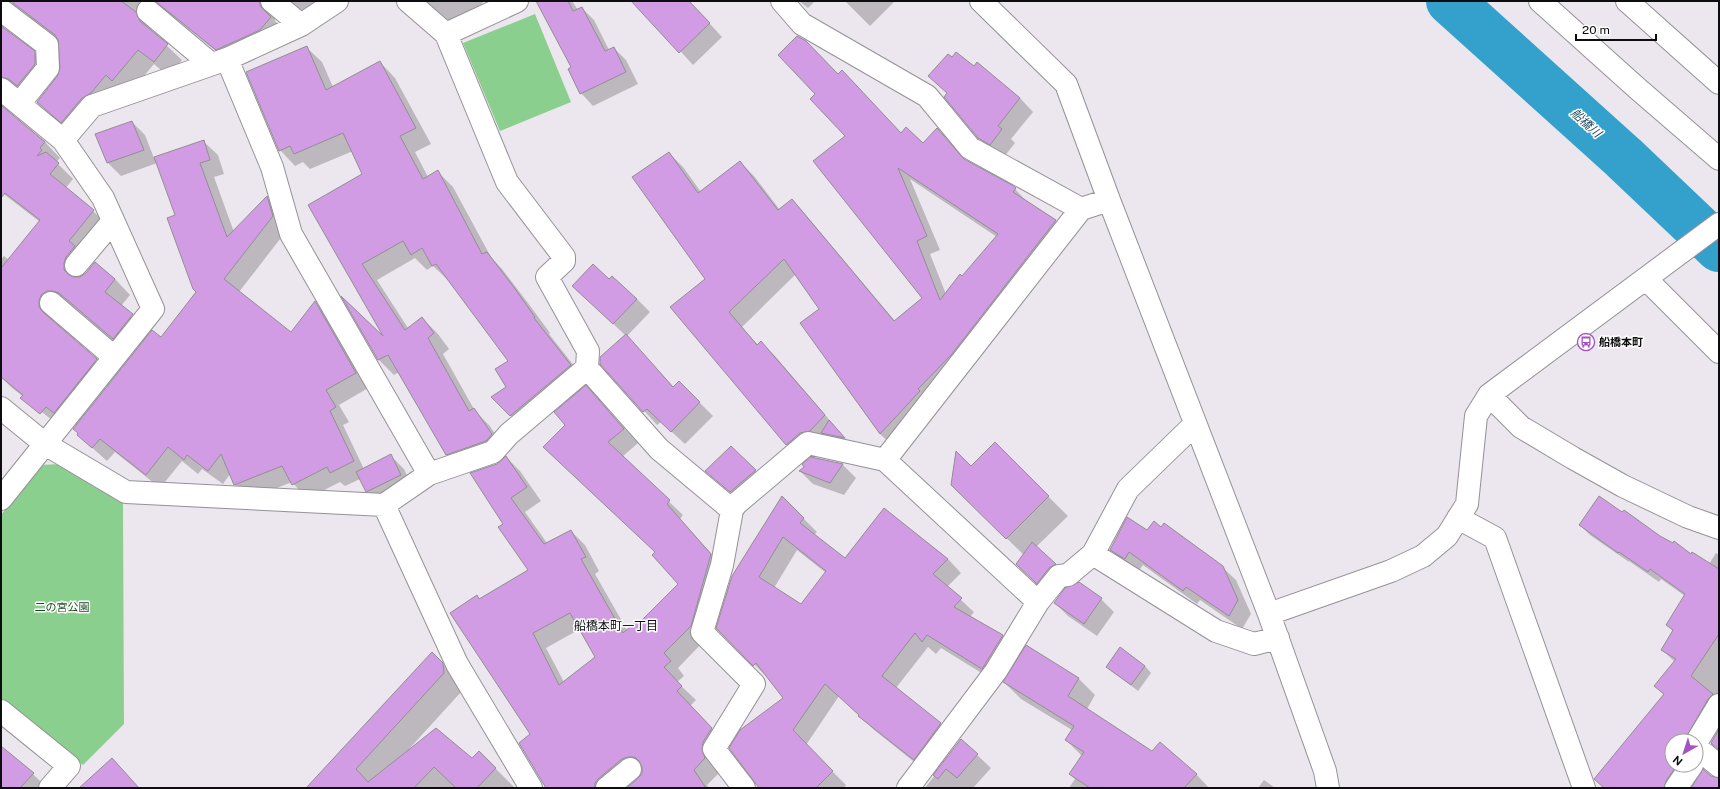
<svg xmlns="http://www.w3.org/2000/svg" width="1720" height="789" font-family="'Public Sans','Noto Sans JP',sans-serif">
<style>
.green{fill:#8acf8e}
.shadow{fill:#0003;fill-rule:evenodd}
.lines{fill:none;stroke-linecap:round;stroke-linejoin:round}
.river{stroke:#33a1cc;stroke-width:48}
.building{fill:#d19ce3;stroke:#928e93;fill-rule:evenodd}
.minor-casing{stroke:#969197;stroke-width:24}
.minor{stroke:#fff;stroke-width:22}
.labels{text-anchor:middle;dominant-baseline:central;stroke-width:3;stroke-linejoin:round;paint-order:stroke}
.poi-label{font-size:11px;font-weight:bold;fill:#0d0c0e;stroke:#fff;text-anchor:start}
.park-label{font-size:11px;fill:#1a4a20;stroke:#fff}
.water-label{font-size:12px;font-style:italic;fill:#1d4a5c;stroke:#fff}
.neighbourhood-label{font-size:12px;fill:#0d0c0e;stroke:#fff}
</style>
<rect width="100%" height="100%" fill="#ece7ee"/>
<path class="green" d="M535,14L571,102L500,131L463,43Z
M61,464L123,503L124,724L83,765L1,699V515L40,465Z"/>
<path class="shadow" d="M1,1H315L305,14H275V21L286,32L232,64L172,16L166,13L151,24V31L182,60L169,77L154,64L128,95L97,113L77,137L53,117L38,102L59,76L62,68L59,42L25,15L3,24L4,29L34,52L50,68L4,102V109L45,142L60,158L56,162L73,179L65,189L93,211L109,226L78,279L86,274L95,263L115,279L130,295L121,306L147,330L128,354L75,308L69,305L53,317L54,323L111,375L58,425L11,387L1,377V259L4,256L9,260L40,222L1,192Z
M425,1H484L460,30Z
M543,1H572L578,10L582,8L594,20L609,50L614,48L626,60L638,84L593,106L581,93L572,68Z
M635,1H689L722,37L693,65Z
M799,1H815L808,8Z
M845,1H895L870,26Z
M306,47L322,62L333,87L380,62L395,78L431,144L415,152L428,177L438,172L453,187L491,257L502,269L531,307L550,333L549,334L586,381L527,431L508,413L509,361L449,281L433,266L427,270L415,258L377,280L408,328L422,318L438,334L449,349L443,354L475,411L489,425L507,451L462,470L446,454L399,372L394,375L379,360L386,340L309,205L363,174L353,151L310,169L303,162L295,166L280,150Z
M977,63L1020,98L1033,112L1011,139L1015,143L1004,157L993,151L979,138L948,94L930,76L974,68Z
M838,75L901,134L923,144L937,129L967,162L1015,189L1028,203L1056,221L1070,235L894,447L880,434L801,323L820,310L796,274L742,327L758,345L761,343L775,356L856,451L835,446L801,458L787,445L672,307L706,279L669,153L683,167L701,192L740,162L754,176L780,210L792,200L805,214L895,321L924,298L846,136ZM910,179L997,237L962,278L946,294L930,254L940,250Z
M132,122L145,135L154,158L203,141L218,155L224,174L214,177L234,232L267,197L281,211L287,230L239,292L291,334L315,303L329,317L370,387L339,405L349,422L343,425L364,469L391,456L404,469L413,488L380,504L367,491L360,479L345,486L340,482L307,499L292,482L249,499L235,484L230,474L223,484L202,469L198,474L182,461L160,488L115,452L107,461L78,435L161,339L197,292L176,215L157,163L121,176L108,163L97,135Z
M609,281L637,299L650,312L627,336L674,388L679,382L713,416L685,444L661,422L657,425L601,363L626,336L587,299Z
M586,387L638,443L622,457L683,515L680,519L725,569L705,640L678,668L684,676L677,682L696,700L690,706L726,743L719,773L707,785L709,788H628L642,774L643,770L637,773L619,788H547L520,743L531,734L480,600L530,570L504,524L498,465L506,457L520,471L541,501L525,512L547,543L571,531L585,545L599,571L595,574L627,630L639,625L679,584L566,425ZM580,629L596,657L564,682L546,648Z
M995,444L1068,516L1036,547L1068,578L1051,596L1030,577L1024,555L971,504V467Z
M731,447L769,484L744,505L707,471Z
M842,464L856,478L844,495L813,484L800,471L805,467Z
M782,497L817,532L814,535L845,560L885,510L948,559L961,573L947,587L974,612L970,617L1003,636L1016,649L996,682L941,648L936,654L928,647L896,688L941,724L954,737L928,773L873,729L839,696L806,745L846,785L844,788H760L785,698L768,678L717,628ZM797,550L826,573L801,605L774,588Z
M1580,525L1659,536L1709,564L1716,553L1719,555V708L1696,741H1672V765H1695L1678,788H1605L1664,695L1655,686L1675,662L1662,650L1673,631L1667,625L1685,596L1661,579L1659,582L1629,561V562L1590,535Z
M1148,532L1222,567L1236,580L1251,614L1242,629L1200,600L1197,604L1143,565L1138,572L1124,563L1111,549Z
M1101,599L1114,612L1097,636L1068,616L1055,603Z
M1026,647L1079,679L1095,695L1087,709L1152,753L1196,774L1209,788H1069L1075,779L1070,774L1082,756L1066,740L1072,730L1021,699L1004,682Z
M442,663L461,682L462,691L409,749L472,759L479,752L514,787L513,788H307Z
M1145,666L1151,673L1138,691L1107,667Z
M961,740L991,768L973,788H925Z
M1,757L33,774L45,786L43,788H1Z
M1264,780L1275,788H1258Z"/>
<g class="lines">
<path class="river" d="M1450,1L1623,157L1719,248"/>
</g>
<path class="building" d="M14,1H121L136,12L140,21L168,44L154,62L138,50L112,81L106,75L91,93L82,98L61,123L37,102L58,75L60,67L58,40L55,35L13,3Z
M155,1H260V6L271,17L260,30L216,50Z
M536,1H568L573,11L582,7L605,51L614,47L626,72L580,94L568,69L571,67Z
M631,1H689L710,23L679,53Z
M1,26L35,51V64L17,86L9,79L1,77Z
M797,36L806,41L838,74L842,70L901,133L906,127L923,143L937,128L964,159L1012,185L1016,188L1013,192L1056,220L952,354L918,389L920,391L880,434L800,323L819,309L784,259L729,312L757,345L761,341L825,415L810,431L800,433L786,445L670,307L705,279L632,177L669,152L698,193L740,161L778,210L792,199L894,321L922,298L813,161L845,136L810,99L815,94L778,55ZM898,168L998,234L962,276L960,274L940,300L917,241L927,236Z
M307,46L326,90L380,61L416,128L400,136L423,179L438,170L482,254L487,252L516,290L535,317L534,318L571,365L510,416L491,397L506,387L495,369L508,361L436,264L432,266L422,248L411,255L403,241L362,264L405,330L422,317L434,333L428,338L469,411L474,408L492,434L486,441L446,455L388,355L378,360L341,296L383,336L308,205L362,174L343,133L294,154L290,146L279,151L246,72Z
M956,52L974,66L977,62L1020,98L998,126L1002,129L990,145L978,138L944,97L947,93L928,76L948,54L952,57Z
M1,105L45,142L40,148L42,150L37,156L46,152L59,163L50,174L94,210L69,241L75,246L66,257L64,263V270L68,274L73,277H80L86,273L95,262L115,279L105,292L133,314L113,339L59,293L53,291H47L41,295L39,301V307L43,312L97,359L54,413L46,407L40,414L20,398L23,395L1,377V268L40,220L5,193L1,198Z
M132,121L144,150L107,163L95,134Z
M204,140L210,160L200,163L227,237L267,196L273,216L224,279L291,332L315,301L356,373L326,390L336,407L330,411L354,461L330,473L327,467L292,485L282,466L234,485L221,454L208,471L187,455L184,460L168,447L146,475L100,439L92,448L77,435L78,433L73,429L152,330L161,337L196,292L193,289L167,218L175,215L154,157Z
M593,264L609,279L612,276L637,299L613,324L572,286Z
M626,334L673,387L679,381L700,402L671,432L647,409L643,412L600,364V357Z
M586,385L624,429L608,442L670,500L667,504L711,554L691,626L664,653L671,661L664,667L682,686L677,691L712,728L703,742L702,749L705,758L694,770L706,788H627L638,778L642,774V767L639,761L635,757H628L622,759L599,778L595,783V788H546L519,743L530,734L450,613L477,595L479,599L528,570L498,527L503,524L470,473L497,464L506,456L527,487L511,498L544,544L571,530L586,557L581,559L623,633L637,621L639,623L678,584L652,555L655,552L543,447L565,425L554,412ZM570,613L595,657L559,685L533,633Z
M829,420L845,438L821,433Z
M995,442L1049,496L1006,539L951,485L956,451L971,466Z
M731,446L756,470L730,492L705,471Z
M391,454L401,475L366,492L356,472Z
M811,457L843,464L830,483L799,471L804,467L802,464Z
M782,496L804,518L800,523L845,558L884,508L948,559L933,574L962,598L954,607L1003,635L982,669L927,635L922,642L915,633L882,676L941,723L914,760L858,716L859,715L825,684L793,730L833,771L816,788H759L729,748L740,730L783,698L756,663L753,666L716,628L732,576ZM783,537L826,571L801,604L759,577Z
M1599,496L1622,512L1624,510L1660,536L1673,543L1674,541L1691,554L1692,552L1719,569V634L1691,676L1713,694L1708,699L1684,741H1672V765H1677L1666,781L1664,788H1604L1594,779L1664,694L1654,686L1676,659L1661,650L1673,630L1666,625L1685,594L1650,569L1648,572L1619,552L1618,553L1579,525Z
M1127,517L1147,530L1154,521L1161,527L1164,523L1223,566L1238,600L1229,616L1186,587L1183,591L1129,552L1125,559L1110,550Z
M1032,542L1056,564L1049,568L1037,584L1016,564Z
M1079,582L1102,598L1084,624L1054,603L1065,588Z
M1026,645L1079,678L1068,696L1152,751L1160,742L1197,774L1184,788H1090L1069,774L1084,752L1065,740L1074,726L1003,682Z
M1120,647L1145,666L1131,685L1106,667Z
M432,652L443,663L444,673L356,769L368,782L436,728L472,758L479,751L496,768L477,788H456L434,767L414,788H306Z
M1719,729V750L1711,743Z
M961,739L978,754L957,778L946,769L938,779L933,775Z
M1,746L34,773L20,788H1Z
M112,758L139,788H79Z
M1703,769L1711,776L1719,778V788H1691Z"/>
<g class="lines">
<g class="minor-casing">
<path id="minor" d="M272,1L301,25
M408,1L446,34L507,182L564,257V261L547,277L588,351L587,368
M782,1L802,24L927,96L970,148L1081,209
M981,1L1066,84L1109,200L1269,614L1325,771L1328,788
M1540,1L1638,89L1719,159
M1627,1L1719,83
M1,10L47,45L48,68L19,104
M148,11L211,64
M446,34L517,1
M227,59L272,167L291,234L429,474
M1,89L63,140
M76,265L113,221
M1646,279L1719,352
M51,303L114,357
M1489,395L1521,427L1573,458L1623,486L1688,517L1719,528
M1,408L45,444L126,492L384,505L429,474L493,452L509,434L587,368L659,449L732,510L722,565L702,632L754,684L714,749L744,788
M885,460L1038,602
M1,499L153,309L103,198L63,140L92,106L227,59L301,25L337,1
M384,505L457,664L531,788
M732,510L736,504L808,443L885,460L1081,209L1109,200
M1458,518L1495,538L1584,788
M1093,554L1128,489L1195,424
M1269,614L1391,571L1423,556L1447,536L1467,504L1476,416L1489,395L1719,224
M1,711L69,766L50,788
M1696,743L1719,705
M1696,747L1719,766
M607,788L630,769
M908,788L996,671L1038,602L1059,576L1068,575L1093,554L1216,631L1254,644L1278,638
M1676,788L1692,765"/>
</g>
<use href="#minor" class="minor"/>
</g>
<defs>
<g id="bus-ring" transform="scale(0.9)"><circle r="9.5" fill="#fff" stroke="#a553c2" stroke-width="1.5"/><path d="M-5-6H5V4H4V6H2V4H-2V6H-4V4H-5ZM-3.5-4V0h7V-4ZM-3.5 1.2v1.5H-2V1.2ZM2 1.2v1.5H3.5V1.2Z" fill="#a553c2"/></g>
</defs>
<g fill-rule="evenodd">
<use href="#bus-ring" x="1586" y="342"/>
</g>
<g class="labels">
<g class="poi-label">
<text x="1599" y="342">船橋本町</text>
</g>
<g class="park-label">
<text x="62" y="607">二の宮公園</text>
</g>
<g class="water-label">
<text transform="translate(1586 123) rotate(42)">船橋川</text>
</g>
<g class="neighbourhood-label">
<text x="616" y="626">船橋本町一丁目</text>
</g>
</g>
<rect width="1720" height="789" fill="none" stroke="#0d0c0e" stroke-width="4"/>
<g transform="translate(1684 753) rotate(219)"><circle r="19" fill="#ffffff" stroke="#9e9e9f"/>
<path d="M0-3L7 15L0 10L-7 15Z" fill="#a553c2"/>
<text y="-6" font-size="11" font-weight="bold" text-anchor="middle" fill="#0d0c0e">N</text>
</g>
<path d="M1576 34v6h80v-6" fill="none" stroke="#0d0c0e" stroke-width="2"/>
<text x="1582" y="34" font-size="12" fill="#0d0c0e" stroke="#ffffff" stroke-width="3" paint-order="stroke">20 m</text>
</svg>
